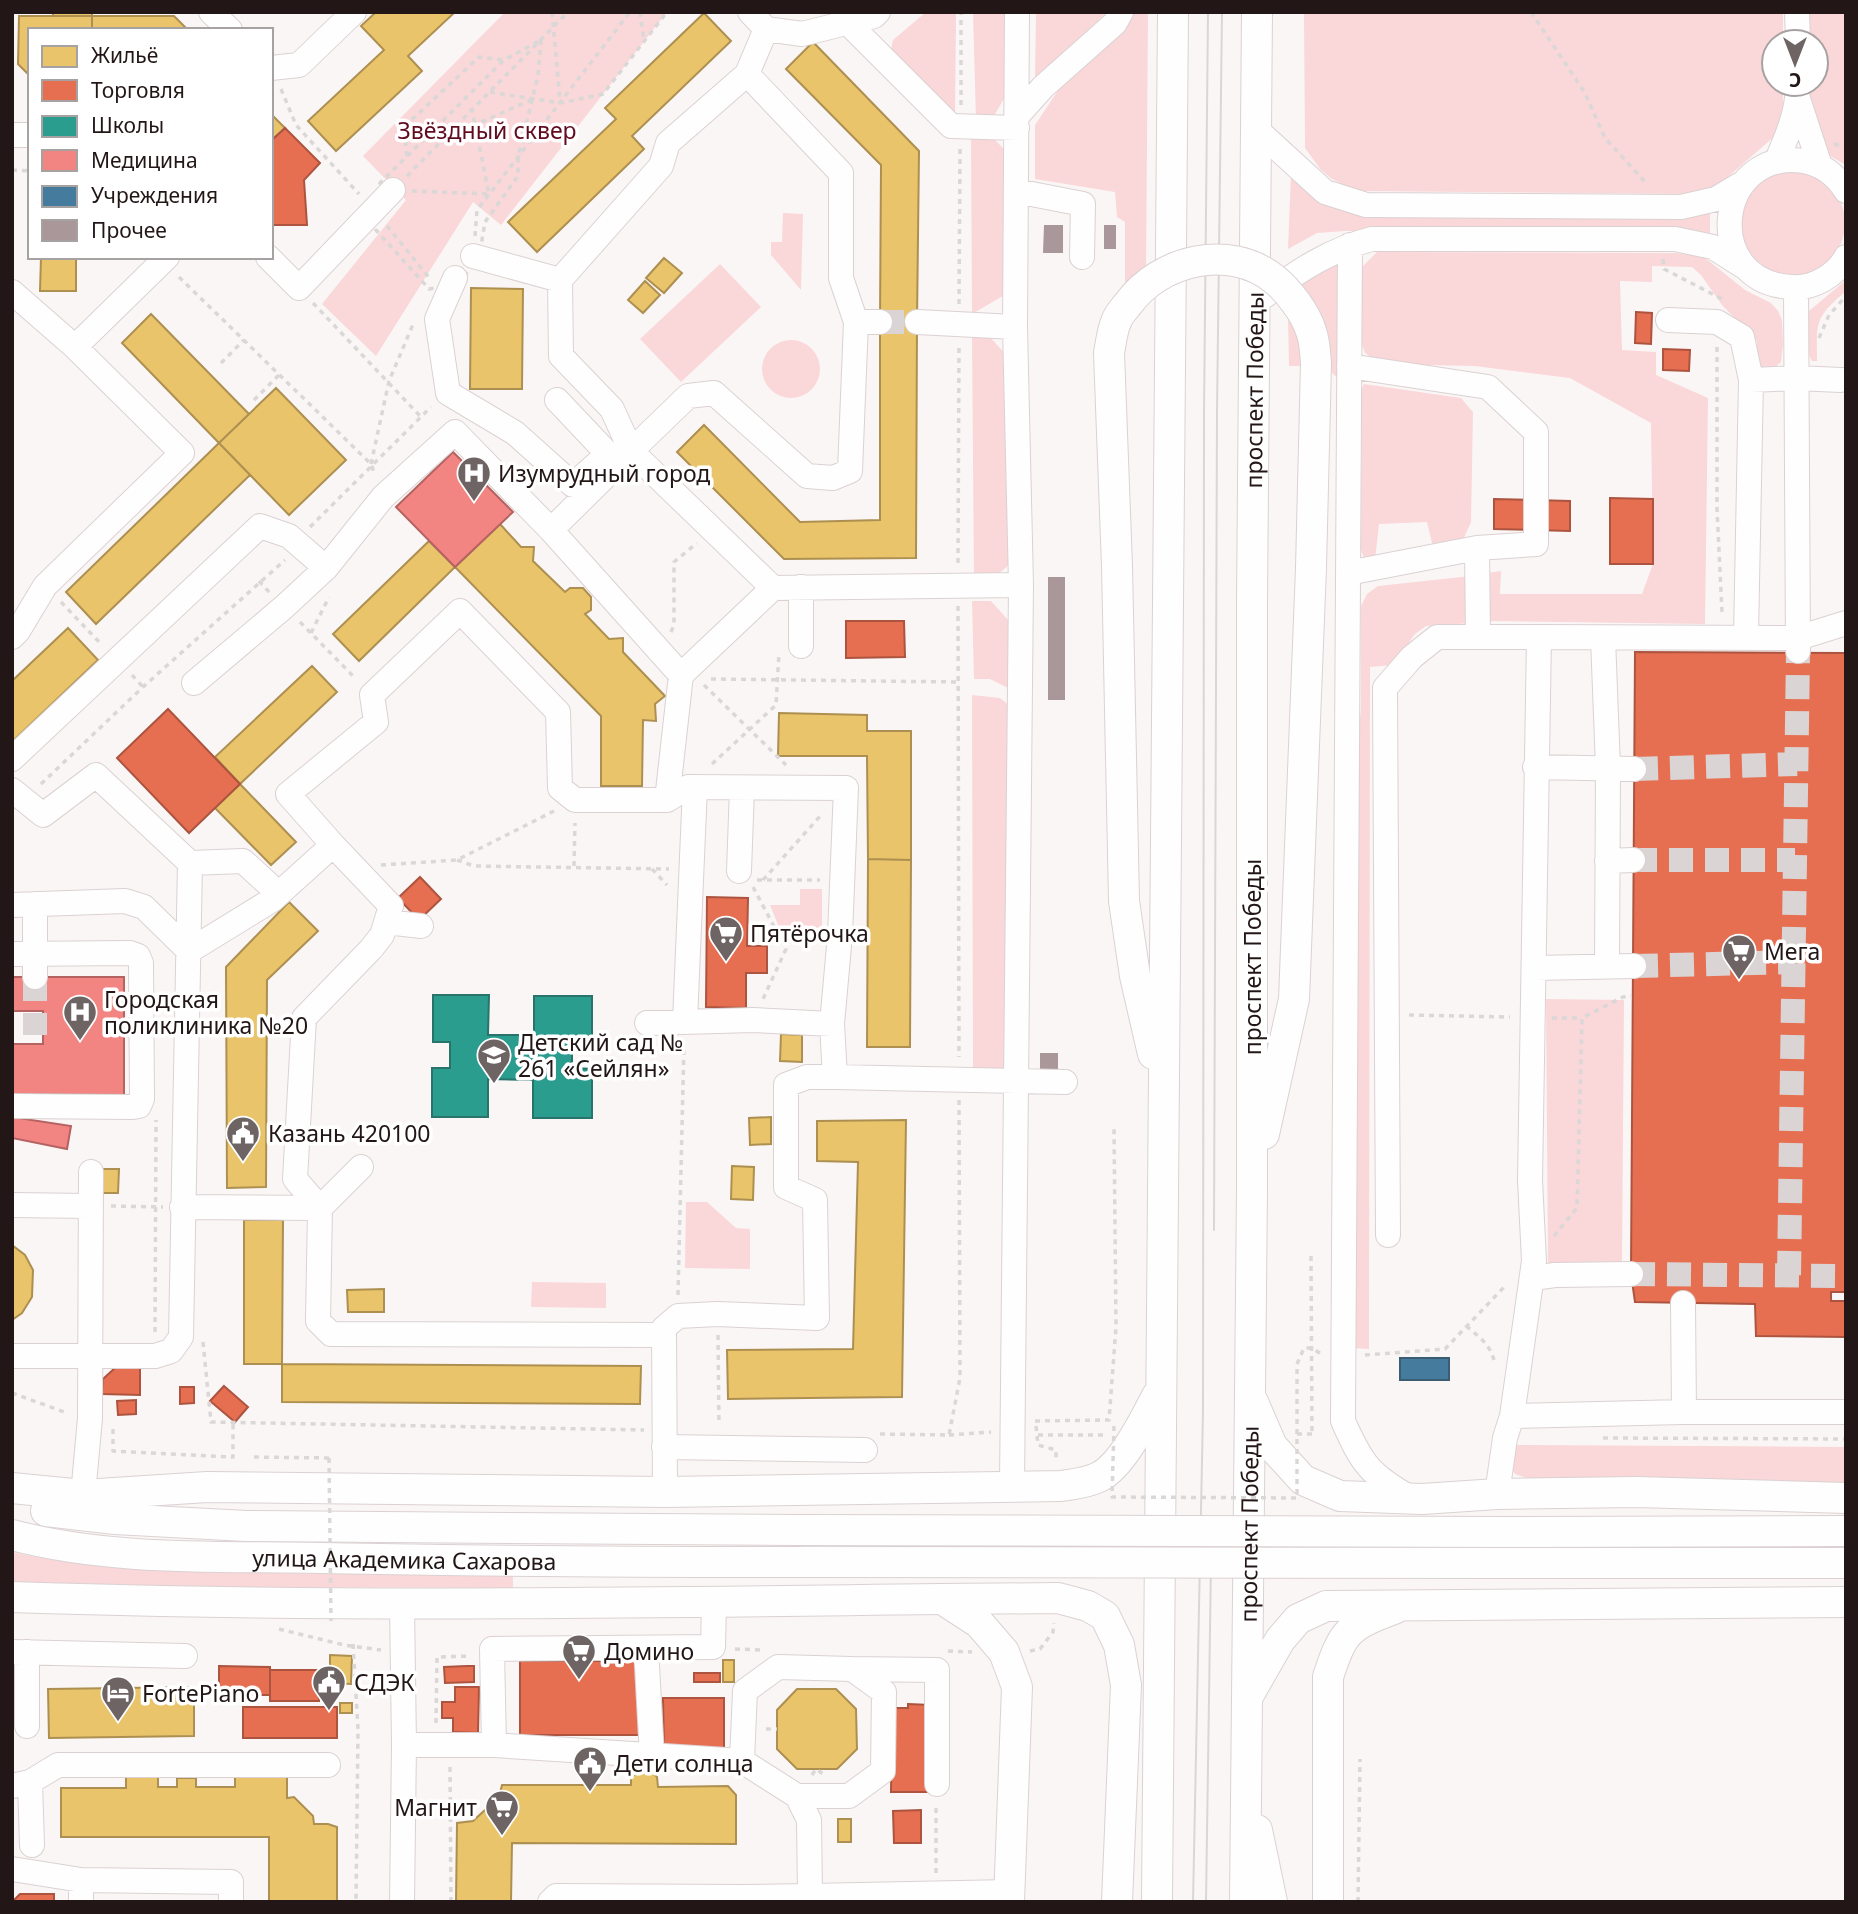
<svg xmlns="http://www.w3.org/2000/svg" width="1858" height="1914" font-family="'Noto Sans',sans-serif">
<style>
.green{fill:#fad7d8}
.homes{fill:#e9c46a;stroke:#ad9051;stroke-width:2}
.shops{fill:#e76f51;stroke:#ac543f;stroke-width:2}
.schools{fill:#2a9d8f;stroke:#28746b;stroke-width:2}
.health{fill:#f28482;stroke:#b46362;stroke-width:2;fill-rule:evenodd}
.public{fill:#457b9d;stroke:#3a5d74;stroke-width:2}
.building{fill:#a99799}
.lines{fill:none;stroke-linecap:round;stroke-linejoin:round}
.minor-tunnel{stroke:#dad4d4;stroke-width:24;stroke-dasharray:24 12;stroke-linecap:butt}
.minor-casing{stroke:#dbd1d2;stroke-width:26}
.major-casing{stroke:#dbd1d2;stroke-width:32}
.path{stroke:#dad7d7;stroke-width:3.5;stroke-dasharray:5 5;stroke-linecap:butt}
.minor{stroke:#fefefe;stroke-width:24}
.major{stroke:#fefefe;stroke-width:30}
.tram{stroke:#d8d6d6;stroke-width:2}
.major-bridge-casing{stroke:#dbd1d2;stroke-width:32;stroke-linecap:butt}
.path-bridge{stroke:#dad7d7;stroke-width:3.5;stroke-dasharray:5 5;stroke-linecap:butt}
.major-bridge{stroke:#fefefe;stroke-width:30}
.labels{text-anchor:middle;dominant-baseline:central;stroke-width:7;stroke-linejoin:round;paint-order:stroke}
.park-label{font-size:23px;fill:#600b1e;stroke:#fff}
.street-label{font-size:23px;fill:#221616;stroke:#fff}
.poi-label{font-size:23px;fill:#221616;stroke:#fff;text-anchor:start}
</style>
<rect width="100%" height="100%" fill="#fbf6f6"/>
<path class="green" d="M505,12H667L501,225L473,202L376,356L322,304L406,200L363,156Z
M926,12H956L955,119L889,60L893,40Z
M973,12H1013V83L991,121H976Z
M1036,12H1107L1035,80Z
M1134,12H1148L1146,271L1125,291V222L1117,217L1115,192L1035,179V125L1059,89L1121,34Z
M1304,12H1783V42H1774V84H1783V129L1713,190L1694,194L1356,191L1332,179L1321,170L1305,148Z
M1809,12H1846V165L1828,155L1809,127V84H1816V42H1809Z
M971,133L989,134L1010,155L1008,293L972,314Z
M1741 223a52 52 0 1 1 104 0a52 52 0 1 1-104 0Z
M1291,174C1319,199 1329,211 1369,216L1710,211V233L1695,231H1345L1317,233L1288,249Z
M783,213L803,214L801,290L771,255V242H782Z
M1377,252L1676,253L1704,257L1745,290L1771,303L1778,311L1782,320L1783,344L1781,362L1774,368L1763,369L1757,358V341L1722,305L1701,275L1692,267L1652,266V282L1620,281L1622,350L1656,352V375L1708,398L1705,624L1488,621L1487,573L1501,571L1500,594H1642L1653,564L1651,423L1570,378L1475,366L1381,364L1365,353L1359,336L1362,267Z
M720,264L761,307L681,382L640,339Z
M1338,264L1340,380L1324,366H1289L1288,316L1304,276Z
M1846,280V291C1814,319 1817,321 1817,361H1812L1808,353L1809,311Z
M972,336H989L1009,358L1010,564L991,580L974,581Z
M762 369a29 29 0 1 1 58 0a29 29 0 1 1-58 0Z
M1364,384L1461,398L1473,412L1471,522L1463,540L1440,548L1432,543L1427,522L1379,524L1375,560H1365L1361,550L1362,389Z
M1471,576L1472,623L1426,626L1415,634L1393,665L1370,667L1369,1349L1352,1348L1353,779L1361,710V606L1367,594L1378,586Z
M972,601H991L1009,621L1010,689L990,679H974Z
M972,695L1000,698L1010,706L1009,1075H973Z
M800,889H822V932H781L770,905H800Z
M1546,999L1624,1000L1622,1263H1548Z
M686,1202H707L736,1228L750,1229V1269L685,1268Z
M532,1282L606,1283V1308L531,1307Z
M1507,1445L1846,1447V1485L1533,1480L1515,1474L1504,1455Z
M12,1552C95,1571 182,1572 267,1573C349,1574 431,1575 513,1575V1588L12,1586Z"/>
<path class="homes" d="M53,12H92V16H53Z
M376,12H455L408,56L422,71L336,151L308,121L384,50L361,26Z
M704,13L731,41L632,136L644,149L537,252L508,222L616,119L605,108Z
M19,16H92V30H30V76L18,64Z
M92,16H174L188,30H92Z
M813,42L919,151L917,322H880L881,165L786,69Z
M271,114L285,128L271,141Z
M41,257H76V291H40Z
M664,258L682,273L664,293L646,278Z
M645,281L660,295L643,313L628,300Z
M471,288L523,289L522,389H470Z
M151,314L249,414L219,443L122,343Z
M880,322H917L916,558L784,559L677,452L704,425L800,522L880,520Z
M276,388L346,460L289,515L219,443Z
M219,443L250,475L96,624L66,592Z
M500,524L521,547H534L533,561L565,592L570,588H583L591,597V610L585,614L609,639L623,638V652L665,696L655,704L656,721L643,720L642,786H601V716L455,567Z
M429,541L455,567L359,661L333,634Z
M68,628L98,660L12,742V681Z
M312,666L337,692L240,784L215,757Z
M779,713L867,715V731H911V860L868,859L867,756H778Z
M240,784L296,842L271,865L215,808Z
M868,859L911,860L910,1047H867Z
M289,902L318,931L267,980L266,1187L227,1188L226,967Z
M781,1034L802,1035V1062L780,1061Z
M771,1117V1144L750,1145L749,1118Z
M906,1120L902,1397L728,1399L727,1350L853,1349L858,1162L817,1161V1121Z
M732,1166L754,1167L753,1200L731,1199Z
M101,1169H119L118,1193H101Z
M244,1220H283L282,1364H244Z
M12,1245L25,1255L33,1270L32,1297L22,1313L12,1320Z
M384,1289V1312H348L347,1290Z
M282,1364L641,1366L640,1404L282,1402Z
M330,1655L352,1656L351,1684L330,1683Z
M723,1660H734V1682H723Z
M194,1687V1736L49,1738L48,1689Z
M797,1689H836L856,1709L857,1749L837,1769H797L777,1749V1710Z
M340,1703H352V1713H340Z
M638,1773H653L657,1777L658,1787L728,1786L736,1795V1844L512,1843L511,1902H456L457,1823L473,1821L499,1797L502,1785H631V1777Z
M158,1775V1787H177V1778H196V1787H235V1776L287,1775V1798L294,1797L313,1816L314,1824H328L337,1827V1902H269V1837H61V1788H126V1777Z
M838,1819H851V1842H838Z"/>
<path class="shops" d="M285,128L320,163L304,180L307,225H271V141Z
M1636,312L1652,313L1651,344L1635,343Z
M1663,349L1690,350L1689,371L1663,370Z
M1610,498L1653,499V564H1610Z
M1494,499L1570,501V531L1494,529Z
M846,621H904L905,657L846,658Z
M1635,652L1846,653V1292H1831V1301H1846V1337L1756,1336L1755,1304L1635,1302L1631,1274Z
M168,709L240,784L189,833L117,758Z
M420,877L441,899L419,920L398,898Z
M707,897L748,898L747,946H767V973H746V1008L706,1007Z
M116,1367H140V1395L102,1394L103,1379Z
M224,1386L248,1407L235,1422L210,1401Z
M180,1387H194V1403L180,1404Z
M136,1400V1414L118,1415L117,1401Z
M520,1661H639V1735H520Z
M219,1666L270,1667V1695H219Z
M467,1666H474V1682L445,1683L444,1667Z
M270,1670H319V1701H270Z
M694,1673H720V1682H694Z
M455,1687H479L478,1733L453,1732V1718H442V1702H455Z
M663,1698H724V1750L664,1751Z
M908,1704L930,1705L929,1792H891L892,1708H908Z
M243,1707H337V1738H243Z
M921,1810V1843H894L893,1811Z
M20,1894H54V1902H12Z"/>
<path class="schools" d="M433,995H489L488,1035H534V996H592V1043L572,1042V1068L592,1069V1118H533V1080L488,1079V1117H432V1068H450V1042H433Z"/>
<path class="health" d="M453,452L513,512L455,567L396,507Z
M12,977H124V1095L12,1094ZM12,1011H43V1044H12Z
M12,1117L71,1126L67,1149L12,1138Z"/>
<path class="public" d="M1400,1358H1449V1380H1400Z"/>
<path class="building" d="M1044,225H1063V253H1043Z
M1104,225H1116V249H1104Z
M1048,577H1065V700H1048Z
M1040,1053H1058V1076H1040Z"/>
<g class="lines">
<path class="minor-tunnel" d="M880,322H917
M1634,769L1797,764
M1633,860H1795
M1634,966L1794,962
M35,977V1035
M1631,1274L1846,1276
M1789,1275L1798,653"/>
<g class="minor-casing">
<path id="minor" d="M211,12L230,30
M750,12L766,29
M1797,12L1798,42
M848,23L951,126L1017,128
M271,68L299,65L354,12
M747,74L766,29L802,34L874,16L878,12
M1798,99L1820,166
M1017,116L1043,87L1115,23L1121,12
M1255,128L1325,192L1366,205L1681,207L1716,199L1741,184
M12,135H30
M1776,162C1787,137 1798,112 1798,84
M1016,191L1083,204L1082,257
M1846,191C1836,175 1821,164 1803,161C1715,148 1700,283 1792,287C1812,289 1836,276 1846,257
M1350,245L1343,1421C1362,1464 1370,1475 1411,1498
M473,256L560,280
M268,257L299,288L393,190
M455,278L437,319L448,393L515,433L573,485L608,454L557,400
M1796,288L1798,651
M12,292L75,347L182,453L45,586L18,631L12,637
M1266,295C1299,270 1332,249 1372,239H1675L1713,247L1743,266
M1668,320L1717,322L1742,337L1751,380L1746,636
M856,322H880
M917,322L1015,327
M75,347L167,257
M1751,380L1796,378L1841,380
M1477,548L1478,637
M1348,573L1477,548L1536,544V432L1488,387L1349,366
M1603,638L1608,768L1607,965
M801,646V587
M681,675L551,530L631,451L612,409L561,356L560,280L661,166L668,143L747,74L841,173V278L856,322L850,471L833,478L807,476L714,393L688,396L631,451L773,588L1021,585
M194,683L284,607L326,568L383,497L455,432L551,530
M12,759L260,526L289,536L326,568
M1535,767L1634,769
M12,790L43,815L96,775L190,863L181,1337L171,1351L155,1356H12
M667,800L688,787L846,788L840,935L832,1024L835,1077
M333,845L391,906L382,935L371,949L304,1018L295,1179L320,1208L318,1321L331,1334L664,1335
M1607,861L1633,860
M190,863L243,861L279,894
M739,871L742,788
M35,904V977
M12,905L125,901L144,907L189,951L272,900L333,845L288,794L376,722L372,695L460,611L558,712L560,788L575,800H667L681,675L773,588
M387,922L421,926
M12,954L130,953L138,956L141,963L142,1099L139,1106L133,1107L12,1106
M1535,968L1634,966
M685,1021L695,787
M647,1023L753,1020L832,1024
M12,1205L90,1206
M182,1207L320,1208L361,1167
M1388,1235L1385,688L1412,657L1437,637H1539
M1533,1278L1555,1275L1631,1274
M1683,1303L1684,1412
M1512,1416L1684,1412H1846
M664,1447L865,1450
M1012,1485L1021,585L1015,327L1017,12
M665,1492L664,1328L678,1316L717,1314L817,1318L815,1200L786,1187V1085L807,1077H835L1065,1082
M1497,1494L1505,1438L1512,1416L1534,1261L1530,1180L1539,637L1798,638L1846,623
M83,1495L90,1418L91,1172
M402,1604L404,1745L402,1902
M646,1648L652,1756
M12,1652L185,1656
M27,1652V1726
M778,1667L852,1669L884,1692L883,1771L849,1796H797L742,1761L745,1691Z
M852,1669L937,1670V1784
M404,1745H494L742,1761
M494,1745L492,1649L713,1647L714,1602
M30,1782L32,1845
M12,1786L30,1782L58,1765H328
M12,1869L81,1880
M810,1896L1009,1892
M741,1897L810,1896L809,1820L797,1796
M81,1902V1880L231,1882V1902
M550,1902L556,1896L741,1897V1902"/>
</g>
<g class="major-casing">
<g id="major">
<path d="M1117,566L1124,901L1135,976L1153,1054"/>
<path d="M1264,1134L1294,999L1311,568"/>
<path d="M1253,1402L1272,1446L1303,1480L1340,1496L1422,1499L1497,1494L1636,1492L1846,1498"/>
<path d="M12,1488L83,1495L207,1487L665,1492L1061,1486C1074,1484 1087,1483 1099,1477C1122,1466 1145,1419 1157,1396"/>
<path d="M46,1511L115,1519L246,1526L798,1530"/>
<path d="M1509,1532L1846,1531"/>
<path id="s1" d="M12,1535C111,1561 218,1556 319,1558C479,1561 638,1562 798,1562"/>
<path d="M1510,1563H1846"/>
<path d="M12,1597C361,1609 709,1601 1058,1598L1088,1606L1105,1616L1119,1645L1126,1685L1117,1902"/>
<path d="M942,1599L979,1623L1004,1652L1017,1687L1009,1902"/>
<path d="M1248,1696L1280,1640L1298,1619L1326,1606L1846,1602"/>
<path d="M1257,1830L1272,1902"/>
<path d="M1157,1902L1173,12"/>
<path id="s2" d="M1245,1902L1252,1189V603L1257,12"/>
<path d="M1328,1902V1677C1343,1631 1348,1626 1394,1609"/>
</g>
</g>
<path class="path" d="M552,12L560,101
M640,12L644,41
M1531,12L1585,93L1605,138L1646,183
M541,40L538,76L518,157V176L485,222L479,258L458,284L429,289L376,230L374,209L380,183L504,60Z
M1818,71V54
M281,89L296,125L359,194
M490,92L560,103L603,94L667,12
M961,105V12
M445,138L531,100
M1834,144L1846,147
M407,156L404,127L479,57L503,60
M12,170L30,171
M407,176L568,12
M412,191L489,194L472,110
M387,226L431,280
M475,236L477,210L630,12
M1663,259L1664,269L1726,301
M179,277L371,464L375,475
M313,303L420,416
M959,304L960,148
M1819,338L1829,315L1846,296
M1717,347V509L1722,612
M221,363L244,340
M254,400L279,375
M371,464L389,381L414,322
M310,527L431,407
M958,563L959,347
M259,581L269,592
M61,602L102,645
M958,606L959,1057
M300,622L356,679
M671,632L674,625V562L697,543
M311,633L329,597
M132,675L143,687
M711,679L957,682
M704,685L786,765
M712,764L776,705L779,653
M41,784L143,687L285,560
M457,860L474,866L669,869
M381,865L457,860L554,811
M574,866L575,823
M652,869L667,885
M757,880H820
M763,880L822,814
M753,887L786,949L763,999
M780,934L817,935
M1409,1015L1510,1017
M1552,1018H1582
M111,1206L163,1207
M1554,1236L1577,1208L1582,1018L1623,997L1632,996
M1311,1256L1312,1434
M678,1295L684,1044
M1466,1326C1480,1337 1492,1346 1495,1365
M155,1332L156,1120
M718,1335L719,1425
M203,1342L211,1422L644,1430
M1365,1355L1445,1349L1507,1284
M12,1393L67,1413
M1035,1421L1109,1420L1116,1327L1114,1128
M1036,1426L1038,1445L1056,1450V1461
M113,1429V1451L233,1457V1423
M880,1434L949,1435L960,1378L959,1100
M1297,1434V1364L1304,1348H1312L1321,1354
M949,1435L991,1432
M1038,1435H1106
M1603,1438L1846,1439
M254,1457L329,1458
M279,1629L344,1645L381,1650
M353,1644L358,1729L356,1902
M735,1649L762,1650
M948,1651L972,1652
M1030,1651L1040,1649L1053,1632L1054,1623
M436,1723L437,1657L471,1656
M766,1729H777
M450,1767L451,1902
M812,1775L816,1769L823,1774
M936,1873V1803
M1358,1902L1360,1759"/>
<use href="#minor" class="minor"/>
<use href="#major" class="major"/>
<path class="tram" d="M1214,1230L1217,412L1222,12
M1193,1902L1203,1412L1204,413L1208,12
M1206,1902L1211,1562"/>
<g class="major-bridge-casing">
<path id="major-bridge" d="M1117,566L1109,353C1111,343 1112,331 1116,322C1118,315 1124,309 1128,304C1160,260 1229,243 1274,279C1289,291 1306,314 1311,331C1315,341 1315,353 1316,363L1311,568
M798,1530L1509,1532
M798,1562L1510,1563"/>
</g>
<path class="path-bridge" d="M1114,1426L1112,1497L1297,1498V1434H1312
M329,1458L331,1621"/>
<use href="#major-bridge" class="major-bridge"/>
</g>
<defs>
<g id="hospital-pin" transform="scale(1.75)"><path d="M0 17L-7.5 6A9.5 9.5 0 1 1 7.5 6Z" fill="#6e6464" stroke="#fff"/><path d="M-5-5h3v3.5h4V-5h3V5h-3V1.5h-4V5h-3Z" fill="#fff"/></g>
<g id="supermarket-pin" transform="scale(1.75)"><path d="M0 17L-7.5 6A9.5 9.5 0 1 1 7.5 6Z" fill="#6e6464" stroke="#fff"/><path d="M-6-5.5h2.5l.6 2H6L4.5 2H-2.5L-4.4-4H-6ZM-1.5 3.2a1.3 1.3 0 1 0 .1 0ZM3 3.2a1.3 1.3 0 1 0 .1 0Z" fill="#fff"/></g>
<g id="school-pin" transform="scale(1.75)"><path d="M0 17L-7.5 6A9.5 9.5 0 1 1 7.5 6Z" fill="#6e6464" stroke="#fff"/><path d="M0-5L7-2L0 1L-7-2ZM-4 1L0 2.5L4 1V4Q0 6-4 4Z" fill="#fff"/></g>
<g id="civic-pin" transform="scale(1.75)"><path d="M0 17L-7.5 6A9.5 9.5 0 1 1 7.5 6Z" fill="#6e6464" stroke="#fff"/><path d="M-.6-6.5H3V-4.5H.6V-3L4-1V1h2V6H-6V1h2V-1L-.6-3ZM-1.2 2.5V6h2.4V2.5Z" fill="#fff"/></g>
<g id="hotel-pin" transform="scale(1.75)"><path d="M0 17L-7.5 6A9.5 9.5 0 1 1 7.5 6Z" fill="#6e6464" stroke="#fff"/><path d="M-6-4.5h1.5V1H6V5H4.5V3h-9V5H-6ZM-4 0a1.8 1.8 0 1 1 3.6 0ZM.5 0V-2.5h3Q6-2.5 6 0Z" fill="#fff"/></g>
</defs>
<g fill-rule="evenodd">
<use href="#hospital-pin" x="474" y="473"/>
<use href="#supermarket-pin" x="726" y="933"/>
<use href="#supermarket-pin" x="1739" y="951"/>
<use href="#hospital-pin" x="80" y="1012"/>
<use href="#school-pin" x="494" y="1055"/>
<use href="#civic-pin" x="243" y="1133"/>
<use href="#supermarket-pin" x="579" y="1651"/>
<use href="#civic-pin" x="329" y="1682"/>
<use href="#hotel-pin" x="118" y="1693"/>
<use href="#civic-pin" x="590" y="1763"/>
<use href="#supermarket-pin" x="502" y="1807"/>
</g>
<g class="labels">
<g class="park-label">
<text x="487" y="130">Звёздный сквер</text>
</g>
<g class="street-label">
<text stroke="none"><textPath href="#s2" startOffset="1512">проспект Победы</textPath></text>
<text transform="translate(1252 957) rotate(-90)">проспект Победы</text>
<text stroke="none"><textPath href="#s2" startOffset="378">проспект Победы</textPath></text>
<text stroke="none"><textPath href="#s1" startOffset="394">улица Академика Сахарова</textPath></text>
</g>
<g class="poi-label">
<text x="498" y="473">Изумрудный город</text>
<text x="750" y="933">Пятёрочка</text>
<text x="1764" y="951">Мега</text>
<text x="104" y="999">Городская<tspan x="104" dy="26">поликлиника №20</tspan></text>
<text x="518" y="1042">Детский сад №<tspan x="518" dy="26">261 «Сейлян»</tspan></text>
<text x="268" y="1133">Казань 420100</text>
<text x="604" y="1651">Домино</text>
<text x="354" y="1682">СДЭК</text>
<text x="142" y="1693">FortePiano</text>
<text x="614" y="1763">Дети солнца</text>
<text x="477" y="1807" text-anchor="end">Магнит</text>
</g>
</g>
<rect width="1858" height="1914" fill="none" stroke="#221616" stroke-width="28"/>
<rect x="28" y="28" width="245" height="231" fill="#ffffff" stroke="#a7a2a2" stroke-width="2"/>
<rect x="42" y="46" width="35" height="21" fill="#e9c46a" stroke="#a7a2a2" stroke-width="2"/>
<text x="91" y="63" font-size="21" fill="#221616">Жильё</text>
<rect x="42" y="80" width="35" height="21" fill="#e76f51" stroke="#a7a2a2" stroke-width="2"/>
<text x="91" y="98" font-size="21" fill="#221616">Торговля</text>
<rect x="42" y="116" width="35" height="21" fill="#2a9d8f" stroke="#a7a2a2" stroke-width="2"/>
<text x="91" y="133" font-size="21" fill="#221616">Школы</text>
<rect x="42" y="150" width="35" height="21" fill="#f28482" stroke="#a7a2a2" stroke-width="2"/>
<text x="91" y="168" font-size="21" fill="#221616">Медицина</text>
<rect x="42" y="186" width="35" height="21" fill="#457b9d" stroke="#a7a2a2" stroke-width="2"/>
<text x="91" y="203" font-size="21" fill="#221616">Учреждения</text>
<rect x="42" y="220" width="35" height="21" fill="#a99799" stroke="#a7a2a2" stroke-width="2"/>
<text x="91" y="238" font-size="21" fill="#221616">Прочее</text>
<g transform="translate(1795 63) rotate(180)"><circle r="33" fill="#ffffff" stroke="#a7a2a2" stroke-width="2"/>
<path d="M0-5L12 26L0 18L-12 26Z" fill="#6e6464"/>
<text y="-10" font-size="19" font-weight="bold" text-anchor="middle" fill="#221616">С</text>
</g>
</svg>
